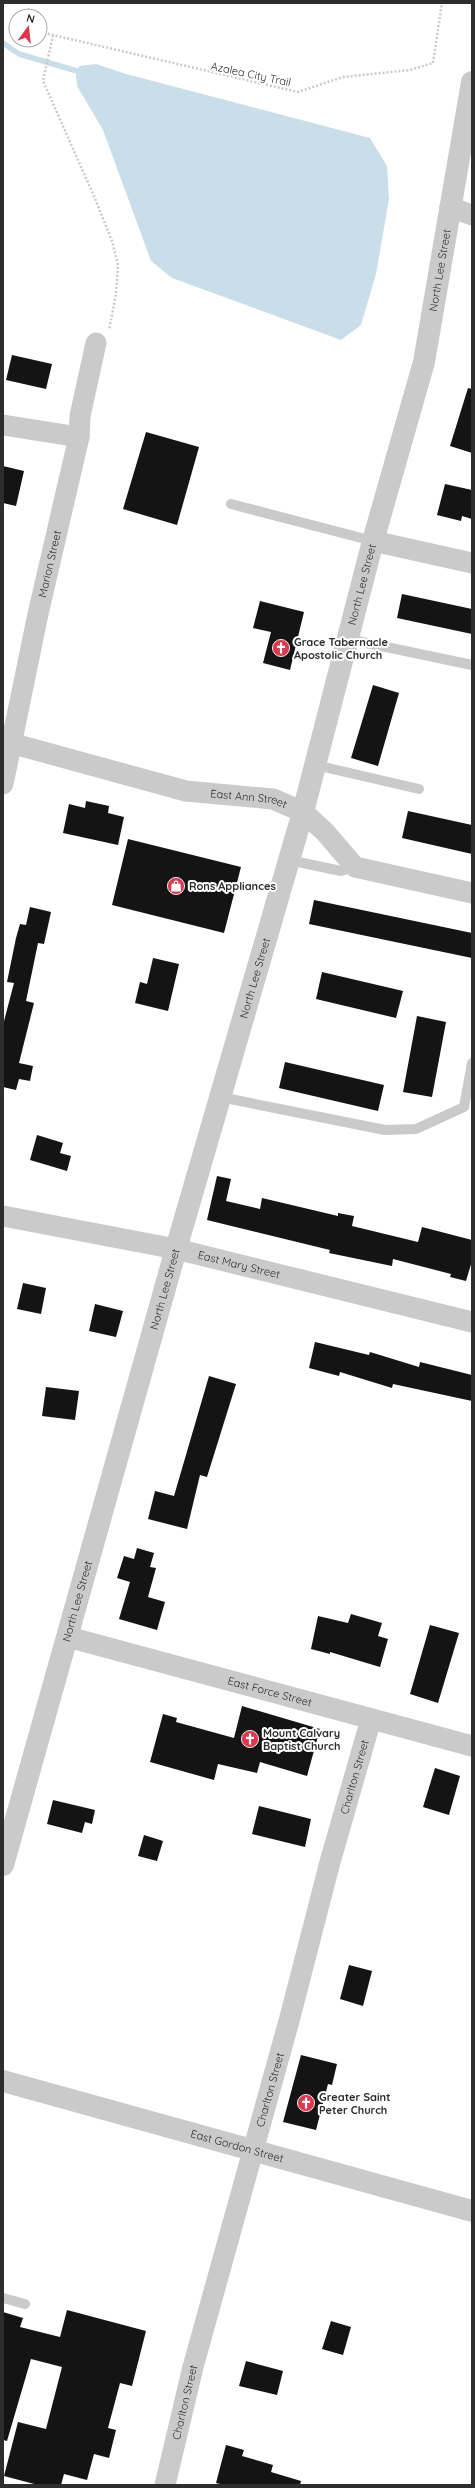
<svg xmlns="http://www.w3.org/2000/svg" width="475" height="2488" font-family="Quicksand,sans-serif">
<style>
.water{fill:#c9dee9}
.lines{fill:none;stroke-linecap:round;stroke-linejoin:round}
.stream{stroke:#c9dee9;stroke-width:5.5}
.building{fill:#141414}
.path{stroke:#cacaca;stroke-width:2.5;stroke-dasharray:2 2;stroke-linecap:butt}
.service{stroke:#cacaca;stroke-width:10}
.minor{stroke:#cacaca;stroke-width:21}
.tertiary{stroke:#cacaca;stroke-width:22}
.labels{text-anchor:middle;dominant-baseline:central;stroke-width:4;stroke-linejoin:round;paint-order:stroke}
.street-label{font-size:11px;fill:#2d2d2d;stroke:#fff}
.poi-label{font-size:11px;font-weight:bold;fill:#2d2d2d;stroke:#fff;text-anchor:start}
</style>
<rect width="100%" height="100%" fill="#fff"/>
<path class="water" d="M96,64L126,74L370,138L387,166L389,199L376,274L361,325L341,340L172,278L151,261L103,130L77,86L76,76L79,66Z"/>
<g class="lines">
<path class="stream" d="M3,43L19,54L77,71"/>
</g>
<path class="building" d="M12,355L52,364L46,389L6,380Z
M468,388L472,389V453L450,446Z
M146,432L199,447L177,525L123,509Z
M3,466L24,471L16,506L3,503Z
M445,484L472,490V519L462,516L461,521L437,515Z
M402,594L472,609V634L397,618Z
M260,601L304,612L290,670L263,663L271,632L253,628Z
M373,685L399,693L378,766L351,758Z
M86,801L109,806L108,813L124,817L118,845L63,833L69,804L85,808Z
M408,811L472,825V854L402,838Z
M128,839L241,867L224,933L112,905Z
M314,900L472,933V958L309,924Z
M30,907L51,912L44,944L38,943L26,1001L34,1003L19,1063L33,1066L30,1081L19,1079L16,1090L3,1087V1025L14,983L7,982L16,938L20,924L26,925Z
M153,958L179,964L168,1011L135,1003L140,982L147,984Z
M322,972L403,991L396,1018L316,999Z
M417,1016L446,1022L432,1097L403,1092Z
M285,1062L384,1085L378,1111L279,1088Z
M37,1135L63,1143L60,1153L71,1156L67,1171L30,1160Z
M217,1176L231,1179L226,1201L260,1209L262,1198L338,1216V1213L354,1216L352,1226L418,1242L422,1227L472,1240V1261L466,1281L450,1277L451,1274L393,1259L392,1266L329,1253L330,1250L207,1220Z
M23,1283L46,1288L41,1314L17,1309Z
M95,1304L123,1311L116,1337L89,1331Z
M315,1342L369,1355L370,1352L419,1367L420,1362L472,1375V1401L393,1384L392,1388L340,1372L339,1376L309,1368Z
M209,1376L236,1384L207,1477L200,1475L187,1529L148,1519L155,1491L174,1496Z
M46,1387L79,1391L75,1420L42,1416Z
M137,1548L154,1553L150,1567L156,1568L148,1597L165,1602L157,1630L119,1619L130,1582L117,1578L124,1556L134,1559Z
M351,1614L382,1623L378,1636L388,1639L380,1667L330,1652V1654L311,1649L318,1616L348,1623Z
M430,1625L459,1633L438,1703L410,1694Z
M242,1706L320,1729L307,1776L260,1762L257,1773L218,1764L214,1780L150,1762L163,1714L177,1718L176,1722L234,1738Z
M435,1768L460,1776L449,1815L423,1807Z
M53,1800L95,1810L92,1824L85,1822L82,1833L47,1824Z
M259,1806L311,1819L305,1847L252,1834Z
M144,1835L163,1841L157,1861L138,1856Z
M349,1965L372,1971L363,2006L340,1999Z
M301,2055L337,2064L332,2085L328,2084L316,2130L283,2122Z
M67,2310L146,2331L132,2386L120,2383L108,2428L116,2430L109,2458L94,2454L87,2480L64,2474L61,2485H38L4,2476L18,2422L46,2429L62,2367L31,2359L7,2441L3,2440V2312L23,2318L20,2327L60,2337Z
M331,2321L351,2327L343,2355L322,2349Z
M246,2361L283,2371L277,2395L239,2386Z
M226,2445L244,2450L242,2456L273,2465L271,2472L301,2481L300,2485H224L216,2483Z"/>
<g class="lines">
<path class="path" d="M40,32L298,92L343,77L410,70L433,63L442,3
M53,35L43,81L94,196L112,241L118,265L116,294L109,330"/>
<path class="service" d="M231,504L373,541
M348,639L472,665
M315,765L419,789
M289,860L341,871L355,867
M220,1097L385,1130L416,1129L464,1107L472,1063
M3,2298L25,2304"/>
<g class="minor">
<path d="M450,207L472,215"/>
<path d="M3,425L79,437"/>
<path d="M373,541L472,563"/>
<path id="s1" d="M3,741L186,791L273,799L303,812L325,832L355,867L472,893"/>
<path id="s2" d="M3,784L38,614L79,437L80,416L96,343"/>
<path id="s3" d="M3,1216L176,1249L472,1322"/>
<path id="s4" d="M68,1637L472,1746"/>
<path id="s5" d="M165,2485L193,2367L289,2021L330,1862L371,1719"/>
</g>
<g class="tertiary">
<path id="s6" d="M3,1865L176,1249L303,812L373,541L424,362L472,82"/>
<path id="s7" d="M3,2081L472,2211"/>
</g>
</g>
<defs>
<g id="church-disc" transform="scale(0.9)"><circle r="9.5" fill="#d93a4f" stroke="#fff"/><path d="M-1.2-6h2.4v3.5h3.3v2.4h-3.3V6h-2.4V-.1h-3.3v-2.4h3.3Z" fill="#fff"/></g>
<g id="shop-disc" transform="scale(0.9)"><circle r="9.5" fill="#d93a4f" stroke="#fff"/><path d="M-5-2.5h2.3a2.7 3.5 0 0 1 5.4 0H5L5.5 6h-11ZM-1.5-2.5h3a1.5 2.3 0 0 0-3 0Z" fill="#fff"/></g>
</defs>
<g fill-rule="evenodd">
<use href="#church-disc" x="281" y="648"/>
<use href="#shop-disc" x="176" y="886"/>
<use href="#church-disc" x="250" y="1739"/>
<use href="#church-disc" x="306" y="2103"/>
</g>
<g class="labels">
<g class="street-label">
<text transform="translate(251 74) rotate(12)">Azalea City Trail</text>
<text stroke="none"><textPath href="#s6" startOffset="1654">North Lee Street</textPath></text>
<text stroke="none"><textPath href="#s2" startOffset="225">Marion Street</textPath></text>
<text stroke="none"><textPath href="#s6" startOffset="1330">North Lee Street</textPath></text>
<text stroke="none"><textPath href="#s1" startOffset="253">East Ann Street</textPath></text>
<text stroke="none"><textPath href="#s6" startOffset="922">North Lee Street</textPath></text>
<text stroke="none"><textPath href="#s3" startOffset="241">East Mary Street</textPath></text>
<text stroke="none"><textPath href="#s6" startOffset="598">North Lee Street</textPath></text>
<text stroke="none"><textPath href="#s6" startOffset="274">North Lee Street</textPath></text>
<text stroke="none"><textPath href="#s4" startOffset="209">East Force Street</textPath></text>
<text stroke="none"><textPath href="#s5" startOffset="733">Charlton Street</textPath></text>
<text stroke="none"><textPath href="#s5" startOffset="409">Charlton Street</textPath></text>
<text stroke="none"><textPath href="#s7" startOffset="243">East Gordon Street</textPath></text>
<text stroke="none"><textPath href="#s5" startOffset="85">Charlton Street</textPath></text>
</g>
<g class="poi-label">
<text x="294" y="642">Grace Tabernacle<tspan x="294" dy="13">Apostolic Church</tspan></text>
<text x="189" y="886">Rons Appliances</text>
<text x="263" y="1733">Mount Calvary<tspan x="263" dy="13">Baptist Church</tspan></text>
<text x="319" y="2097">Greater Saint<tspan x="319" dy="13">Peter Church</tspan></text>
</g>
</g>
<rect width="475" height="2488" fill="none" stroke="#2d2d2d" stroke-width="8"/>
<g transform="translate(28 28) rotate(15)"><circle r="19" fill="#ffffff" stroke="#ababab"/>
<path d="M0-3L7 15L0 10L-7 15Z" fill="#d93a4f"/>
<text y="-6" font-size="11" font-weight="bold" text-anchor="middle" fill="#2d2d2d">N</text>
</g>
</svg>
